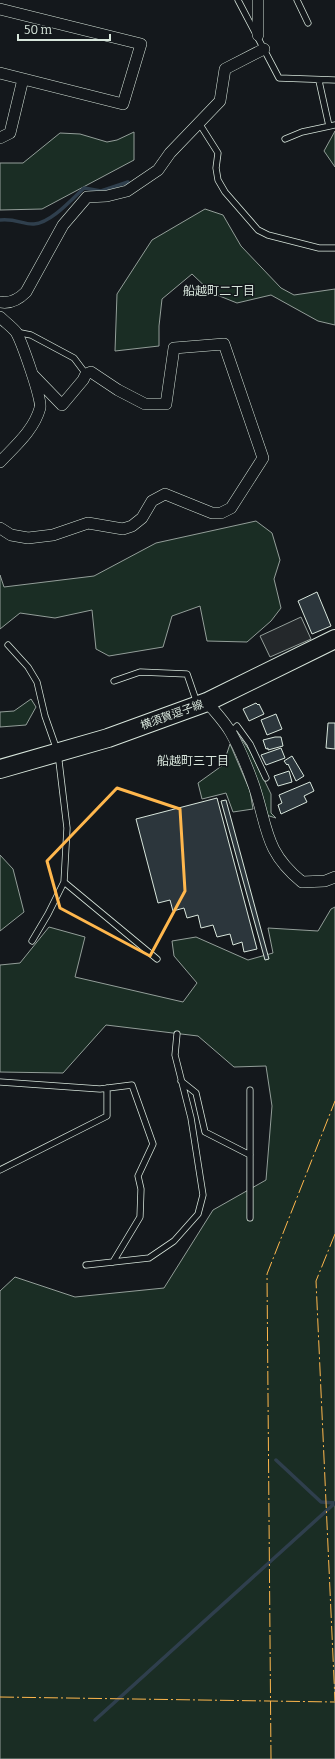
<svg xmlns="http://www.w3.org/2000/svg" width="335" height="1759" font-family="Bitter,'Noto Sans JP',serif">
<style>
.green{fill:#1a2d24;stroke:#939e99}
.parking{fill:#24282b;stroke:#939e99}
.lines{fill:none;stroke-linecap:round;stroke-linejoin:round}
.stream{stroke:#2f3f4d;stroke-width:3.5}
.building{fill:#2c363c;stroke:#d8e6dc}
.lane-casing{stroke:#d8e6dc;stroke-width:7}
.street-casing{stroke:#d8e6dc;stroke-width:12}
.primary-casing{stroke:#d8e6dc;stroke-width:20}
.lane{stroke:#14181c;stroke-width:5.5}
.street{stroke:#14181c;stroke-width:11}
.primary{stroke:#14181c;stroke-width:18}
.power{stroke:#ffb74d;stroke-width:1;stroke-dasharray:14 3 2 3;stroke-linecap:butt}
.marked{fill:none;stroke:#ffb74d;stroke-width:3;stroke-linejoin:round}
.labels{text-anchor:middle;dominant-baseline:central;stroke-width:3;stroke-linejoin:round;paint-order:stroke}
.street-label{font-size:11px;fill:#d8e6dc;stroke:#14181c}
.neighbourhood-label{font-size:12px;fill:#d8e6dc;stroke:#14181c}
</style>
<rect width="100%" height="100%" fill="#14181c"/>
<path class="green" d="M335,131V167L324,151Z
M134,132V160L42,209L0,210V163H23L60,133L80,134L107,142L117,140Z
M205,209L223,215L241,246L281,288L294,295L335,289V325L318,321L271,295L237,303L212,293L192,274L162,299L159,326V346L115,351L117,294L152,240Z
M256,521L272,533L280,560L274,579L281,608L271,621L247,642L207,641L200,606L172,616L163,647L109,656L96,649L92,610L55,618L20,613L0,629V575L4,587L94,576L156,543Z
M31,699L36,707L26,725L0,727V712L14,711Z
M235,730L250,751L271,794V813L276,818L266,815L249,759Z
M230,744L250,791L253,809L233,812L226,793L202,799L198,783L223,765Z
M0,855L13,869L24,912L0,931Z
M335,907V1759H0V1291L15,1277L75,1297L164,1288L213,1210L266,1180L272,1106L266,1066L234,1067L198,1036L106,1025L63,1073L0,1072V965L20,963L49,927L85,937L75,977L183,1002L197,983L174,956L172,941L196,937L248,960L273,953L268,928L318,931L331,909Z"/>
<path class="parking" d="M301,617L311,639L270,657L260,636Z"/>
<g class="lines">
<path class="stream" d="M0,220C15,218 24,225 34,224C51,223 72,199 84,188L101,191L128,182
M276,1460L321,1502L335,1503
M95,1720L335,1503"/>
</g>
<path class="building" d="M317,592L331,626L312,634L298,601Z
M256,703L258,705L259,704L264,714L249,721L243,709Z
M276,714L282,729L267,735L261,720Z
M328,723H335V749L326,748Z
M275,737H281L283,746L268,750V748L266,749L263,740Z
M281,748L285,758L266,765L261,755Z
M292,756L304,776L296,781L288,764L287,765L284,761Z
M289,771L292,782L278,786L274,776Z
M310,782L314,791L304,796L307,802L281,814L278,805L282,803L279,795Z
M217,798L257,949L244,952L242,942L233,945L230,934L217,937L213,925L201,928L198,915L187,918L184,908L173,911L170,900L158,903L136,819Z
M226,800L269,959L265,960L221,801Z"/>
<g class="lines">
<g class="lane-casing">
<path id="lane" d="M238,0L279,78L335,80
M297,0L308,23
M319,81L329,126
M199,123L218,153L216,168L218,180L225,192L258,230L268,235L319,248H335
M285,139L302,132L335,125
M16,332L31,335L74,358L86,374
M8,645L28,667L37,682L45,716L58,753L67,828L64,882L48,914L32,941
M114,681L140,672L187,674L197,703
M231,732L237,726L250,744L266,778
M64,882L157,959
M181,1081L196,1093L205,1132L250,1155
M0,1082L100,1089L132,1085L153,1144L138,1176L141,1189L140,1217L113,1262
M0,1170L107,1116V1088
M250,1218V1090
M86,1265L149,1258L174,1241L198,1214L203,1195L191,1118L175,1055L177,1034"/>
</g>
<g class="street-casing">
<path id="street" d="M258,0V35
M0,9L141,44L123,104L0,73
M0,138L10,133L23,79
M0,302C10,304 19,299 26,292L63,225L87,197L107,196L127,191L158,170L170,153L220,101L225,69L264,49
M0,317C5,322 12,327 16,332C21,340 43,401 40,408C34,430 15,446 0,462
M0,528L11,535L28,538L53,535L88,523L123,529L132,526L142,518L152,501L165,494L212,513H221L231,508L263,458L224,344L174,348L166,404H145L118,390L91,372L86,374L83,380L62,405L32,374
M207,702C215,712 225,722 231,733C240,749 248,769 254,786C268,828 264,851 302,882L325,881L335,877"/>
</g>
<g class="primary-casing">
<path id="primary" d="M0,769L108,738L207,702L335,639"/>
</g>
<use href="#lane" class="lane"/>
<use href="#street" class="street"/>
<use href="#primary" class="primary"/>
<path class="power" d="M335,1234L316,1281L335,1701
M0,1697L335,1702
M271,1759L267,1274L335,1101"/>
</g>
<path class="marked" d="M117,788L180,809L185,891L150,956L60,908L47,861Z"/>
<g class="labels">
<g class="street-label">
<text transform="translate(172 715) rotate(-20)">横須賀逗子線</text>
</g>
<g class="neighbourhood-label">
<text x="219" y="291">船越町二丁目</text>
<text x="193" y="761">船越町三丁目</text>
</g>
</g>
<path d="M18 34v6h92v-6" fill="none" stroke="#d8e6dc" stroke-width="2"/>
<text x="24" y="34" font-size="12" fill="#d8e6dc" stroke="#14181c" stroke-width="3" paint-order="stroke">50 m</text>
</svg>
